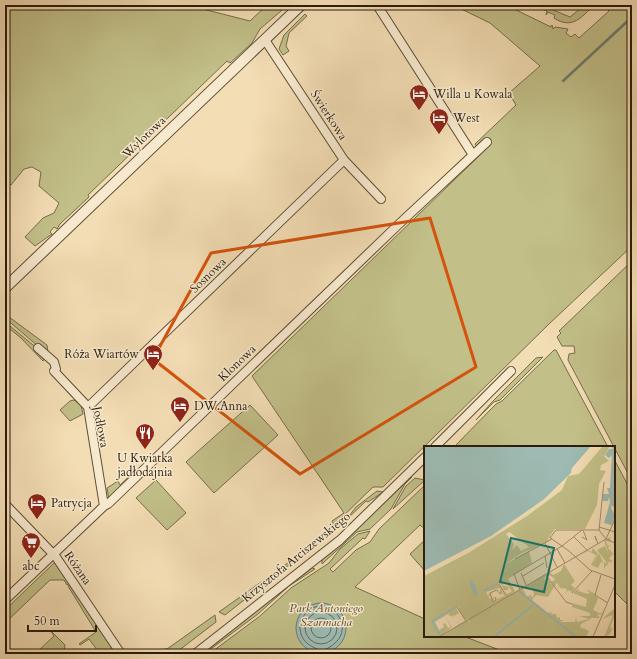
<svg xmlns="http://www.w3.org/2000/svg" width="637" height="659" font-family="Cardo,serif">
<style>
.green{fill:#c2bf88;stroke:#766d4a}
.water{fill:#9dbbb3;stroke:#6f7b70}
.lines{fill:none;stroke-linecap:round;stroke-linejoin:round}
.shore{stroke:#646b5f;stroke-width:1}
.stream{stroke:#6f7b70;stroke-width:2.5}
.minor-casing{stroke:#5c4c35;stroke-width:10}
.tertiary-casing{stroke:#5c4c35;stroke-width:12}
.minor{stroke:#f7e9ce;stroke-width:8}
.tertiary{stroke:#f7e9ce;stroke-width:10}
.marked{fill:none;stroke:#d5530c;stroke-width:3;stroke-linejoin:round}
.labels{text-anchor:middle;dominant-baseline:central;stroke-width:3;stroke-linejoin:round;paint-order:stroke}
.poi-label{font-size:12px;fill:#2a1b0b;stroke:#f7e9ce;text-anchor:start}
.street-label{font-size:12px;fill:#2a1b0b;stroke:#f7e9ce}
.park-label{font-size:12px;font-style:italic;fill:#584c30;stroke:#f7e9ce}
.inset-river{fill:none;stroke:#9dbbb3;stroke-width:2}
.inset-road{fill:none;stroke:#a38f70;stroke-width:1}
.view{fill:#0f766e;fill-opacity:0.15;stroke:#0f766e;stroke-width:2}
.inset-edge{fill:none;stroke:#2a1b0b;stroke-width:2}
</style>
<rect width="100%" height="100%" fill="#f3ddb4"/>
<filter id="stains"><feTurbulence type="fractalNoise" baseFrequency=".005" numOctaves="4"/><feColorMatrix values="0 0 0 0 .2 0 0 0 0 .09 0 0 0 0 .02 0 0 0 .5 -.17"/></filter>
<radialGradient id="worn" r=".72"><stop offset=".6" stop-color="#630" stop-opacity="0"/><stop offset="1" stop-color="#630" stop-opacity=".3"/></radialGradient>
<path class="green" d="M5,5H187L250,21L267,5H288L260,29L252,43L230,63L227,61L88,195L89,197L60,224L57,229L54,227L50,232L52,234L35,246L25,237L43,218L54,213L59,203L39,186L41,172L32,167L24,169L11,185L5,180Z
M453,5H506L551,27L552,25L553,29L555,27L568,29L566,33L571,37L575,34L579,38L609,11L605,5H609L612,8L615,5H632V246L549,324L383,487H373L334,525L332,521L344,513L252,376L481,154L475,144L516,105L509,93L540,66L490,23Z
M585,5L587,7L594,5C582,17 572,30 554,18L555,15L548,12L546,15L547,11L539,8L537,10L538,6L545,9L546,7L570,17Z
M305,14L307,16L289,33L286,46L289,51L283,55L279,49L284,35Z
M632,261V481L568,360L569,354L575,353L574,346H562L557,337L561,333L559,331Z
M5,314L47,345L48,352L39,347L5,318Z
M5,322L38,349L45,358L43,361L21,338L5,325Z
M554,350H556L608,447H454L496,404L502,401Z
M543,357L500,400L494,402L476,420L492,402L536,358Z
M74,400L81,405L83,414L70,421L60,410L70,401Z
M250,405L278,435L214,493L186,462Z
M614,459L632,493V609L614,591Z
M136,470L138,473L109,500L107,488L118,481L120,485Z
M412,477L405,484L391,509L370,529L357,532L322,564V560Z
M415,478L425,480L393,509L406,486Z
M156,480L186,513L167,530L136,498Z
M425,485V529L420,525L355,587L425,619V636H463L510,654H209L260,616L291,588L329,563L340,549L358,534L370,531L365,539L363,538L330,569L333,572L356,550L370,542L379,529Z
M377,491L383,492L368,502L366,501L346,520L356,507Z
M425,540V571L410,554Z
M299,555V557L225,615L219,612Z
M54,563L57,564L70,583L67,585L64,580H50L5,623V610Z
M312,568L315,569L289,586L258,614L204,654H202Z
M71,584L117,654H100L89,639L80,645L79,644L96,632L68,586Z
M215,615L216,622L174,654H128L126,652L167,649Z
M50,630L65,645L64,652L62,654H35L54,636Z"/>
<path class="water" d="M296 628a25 25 0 1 1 50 0a25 25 0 1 1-50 0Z"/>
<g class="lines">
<path class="shore" d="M305 628a16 16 0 1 1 32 0a16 16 0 1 1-32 0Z
M311 628a10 10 0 1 1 20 0a10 10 0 1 1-20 0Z
M319,654L317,649C308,645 301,640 300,629C300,623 302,617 307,612C330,591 362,632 326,649L324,654"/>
<path class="stream" d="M563,81L632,17"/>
<g class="minor-casing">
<path id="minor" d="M377,5L473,155
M265,40L344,160L381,199
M38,348L54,362L56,369L54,371L88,407L104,506
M88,407L344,160
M435,447L511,371
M5,504L56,557L121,654
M5,600L104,506L108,504L399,224L487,142
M195,654L340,540L425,457"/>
</g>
<g class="tertiary-casing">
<path id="tertiary" d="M5,288L301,5"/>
</g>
<use href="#minor" class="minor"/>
<use href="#tertiary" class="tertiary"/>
</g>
<path class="marked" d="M430,218L476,367L300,474L153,359L211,253Z"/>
<defs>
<g id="hotel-pin" transform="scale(1)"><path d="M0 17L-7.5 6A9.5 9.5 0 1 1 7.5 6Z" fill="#8f2418" stroke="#f7e9ce"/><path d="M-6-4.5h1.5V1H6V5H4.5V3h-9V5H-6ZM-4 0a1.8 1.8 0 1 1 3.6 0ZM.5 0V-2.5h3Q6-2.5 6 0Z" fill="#fff"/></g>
<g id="restaurant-pin" transform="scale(1)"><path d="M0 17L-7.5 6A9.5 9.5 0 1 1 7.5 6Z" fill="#8f2418" stroke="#f7e9ce"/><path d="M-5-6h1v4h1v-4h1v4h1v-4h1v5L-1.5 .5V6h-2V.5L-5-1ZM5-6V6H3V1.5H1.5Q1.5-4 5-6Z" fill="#fff"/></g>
<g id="supermarket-pin" transform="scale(1)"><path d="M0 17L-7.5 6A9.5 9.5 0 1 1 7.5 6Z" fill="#8f2418" stroke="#f7e9ce"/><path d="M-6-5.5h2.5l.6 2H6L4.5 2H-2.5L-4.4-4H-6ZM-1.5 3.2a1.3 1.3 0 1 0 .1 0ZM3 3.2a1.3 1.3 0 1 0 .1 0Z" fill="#fff"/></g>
</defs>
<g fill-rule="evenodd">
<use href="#hotel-pin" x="419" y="94"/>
<use href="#hotel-pin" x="439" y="118"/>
<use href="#hotel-pin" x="153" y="354"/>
<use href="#hotel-pin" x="180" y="406"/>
<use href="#restaurant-pin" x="145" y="433"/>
<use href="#hotel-pin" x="37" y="503"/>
<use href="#supermarket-pin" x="31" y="542"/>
</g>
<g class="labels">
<g class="poi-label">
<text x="433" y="94">Willa u Kowala</text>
<text x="453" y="118">West</text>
<text x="139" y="354" text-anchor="end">Róża Wiartów</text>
<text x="194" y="406">DW.Anna</text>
<text x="145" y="458" text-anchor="middle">U Kwiatka<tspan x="145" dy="14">jadłodajnia</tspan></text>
<text x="51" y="503">Patrycja</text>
<text x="31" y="566" text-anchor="middle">abc</text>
</g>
<g class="street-label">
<text transform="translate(329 115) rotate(57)">Świerkowa</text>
<text transform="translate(144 137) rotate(-44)">Wylotowa</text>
<text transform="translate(208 275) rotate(-44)">Sosnowa</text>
<text transform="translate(237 363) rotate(-44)">Klonowa</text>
<text transform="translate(101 427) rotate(79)">Jodłowa</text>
<text transform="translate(296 557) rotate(-39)">Krzysztofa Arciszewskiego</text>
<text transform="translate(78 568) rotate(55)">Różana</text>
</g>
<g class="park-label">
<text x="326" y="608">Park Antoniego<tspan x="326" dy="14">Szarmacha</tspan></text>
</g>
</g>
<g transform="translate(424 446)">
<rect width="191" height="191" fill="#f3ddb4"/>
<path d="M186,0L180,10L185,15L177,19L176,24L182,25L175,38L173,59L161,83H131L124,92L125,95L98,107L77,121L105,105L108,117L84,133L91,145L87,148L96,144L123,167L128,166L127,168H132L133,172L136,171V174H140L136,176H151L152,171L153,176L165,173L155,170H166V167L148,161V157L162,161L163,153L149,147L155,142L154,145L164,148L166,146L163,145L165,142L159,140L165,142L164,144L171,148L174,153L169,164L177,168L179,166L178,169L173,168L176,172H167L165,174L157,178L156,181L165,185L162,191H0V152L14,146L0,152V130L46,106L103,70L138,44L144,30L155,28L178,1ZM86,86L88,88L105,101L97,105L93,99L88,104L90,98L82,88ZM81,136L88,145L82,149L83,151L82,152L75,138L77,137V138L82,148H83L80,144H84V141L78,139ZM76,142V149L79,147L80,150L74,153L72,151L73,154L69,156L70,151L67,153L64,151L67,149L66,146L64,150L62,146ZM36,160L34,162L38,169L41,174L45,173L46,178L44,174L35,178L19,190L28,181L22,172L27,181L22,183L24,182L21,177L19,178L20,181L15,184L11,176L27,166L24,169L30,171L28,168L30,170L35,167L32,162ZM186,91L187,96L182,95L184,100L187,98L184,102L191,110L188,108L185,113L191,116L188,115L186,117L185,115L183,119L186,121L182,119L180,124L182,125L180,124V117L177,116L174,122L167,119L172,109L164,105L156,110L164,104L168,106V102L174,107L168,119L175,107L179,116H177L183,117L173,104L181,100L186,110L180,95ZM140,118L151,135L147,139L151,142L148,146L144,144L141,148L143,143L136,142L135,138L134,144V138L132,137L131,141L127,136L131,134L130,132L123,128L126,126L129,129L137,125ZM119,130H122L120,134L124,133L130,141L124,151L112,149L108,154L104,150L107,149L108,152L110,149L109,144L103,141L99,143L102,149L96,144ZM191,162V169L186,181L191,183L186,182L188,184L185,189L180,191L189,169L178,173Z" fill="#c2bf88" fill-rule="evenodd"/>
<path d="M0,0H167L148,22L147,27L119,54L67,90L0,125ZM187,0H191V63L188,59L187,62L191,69L188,79L180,77L186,56L185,51L184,55H179L178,48H185L183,42H186L188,9L185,12L181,9L185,3H189Z" fill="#9dbbb3"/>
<path class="inset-river" d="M46,134L51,150M48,135L53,149M60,145L73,138M95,145L152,191M16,189L8,175L32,161M70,191L109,159"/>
<path class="inset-road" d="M175,81L191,86M175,84L180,36M175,84L182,93L191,97M125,91L145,105L166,124L191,133M150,91L163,104M158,91L163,94L159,84M126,92L132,84H175M172,94L171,90L174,98M121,97L133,121M133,103L141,117M121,110L123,122M91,113L128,93M97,127L102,139M90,128L96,144M121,128L142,156L148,158M89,129L138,100L158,84M177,129L171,149L184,157M99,130L120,117M75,138L83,151M148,147L168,125M71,151L72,154L69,156L66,147L73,144L76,148M33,161L42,175M15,191L182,93L191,73M169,191L191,139"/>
<path class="view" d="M87,92L130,102L120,146L76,136Z"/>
<rect width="191" height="191" class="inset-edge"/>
</g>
<rect width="637" height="659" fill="none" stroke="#f3ddb4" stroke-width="20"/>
<rect x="6" y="6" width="625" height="647" fill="none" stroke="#2a1b0b" stroke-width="2"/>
<rect x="10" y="10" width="617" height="639" fill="none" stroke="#2a1b0b"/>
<path d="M28 625v6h68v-6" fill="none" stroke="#2a1b0b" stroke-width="2"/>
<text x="34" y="625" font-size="12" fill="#2a1b0b" stroke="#f7e9ce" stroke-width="3" paint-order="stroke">50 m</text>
<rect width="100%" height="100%" filter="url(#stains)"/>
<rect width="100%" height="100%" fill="url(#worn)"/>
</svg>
